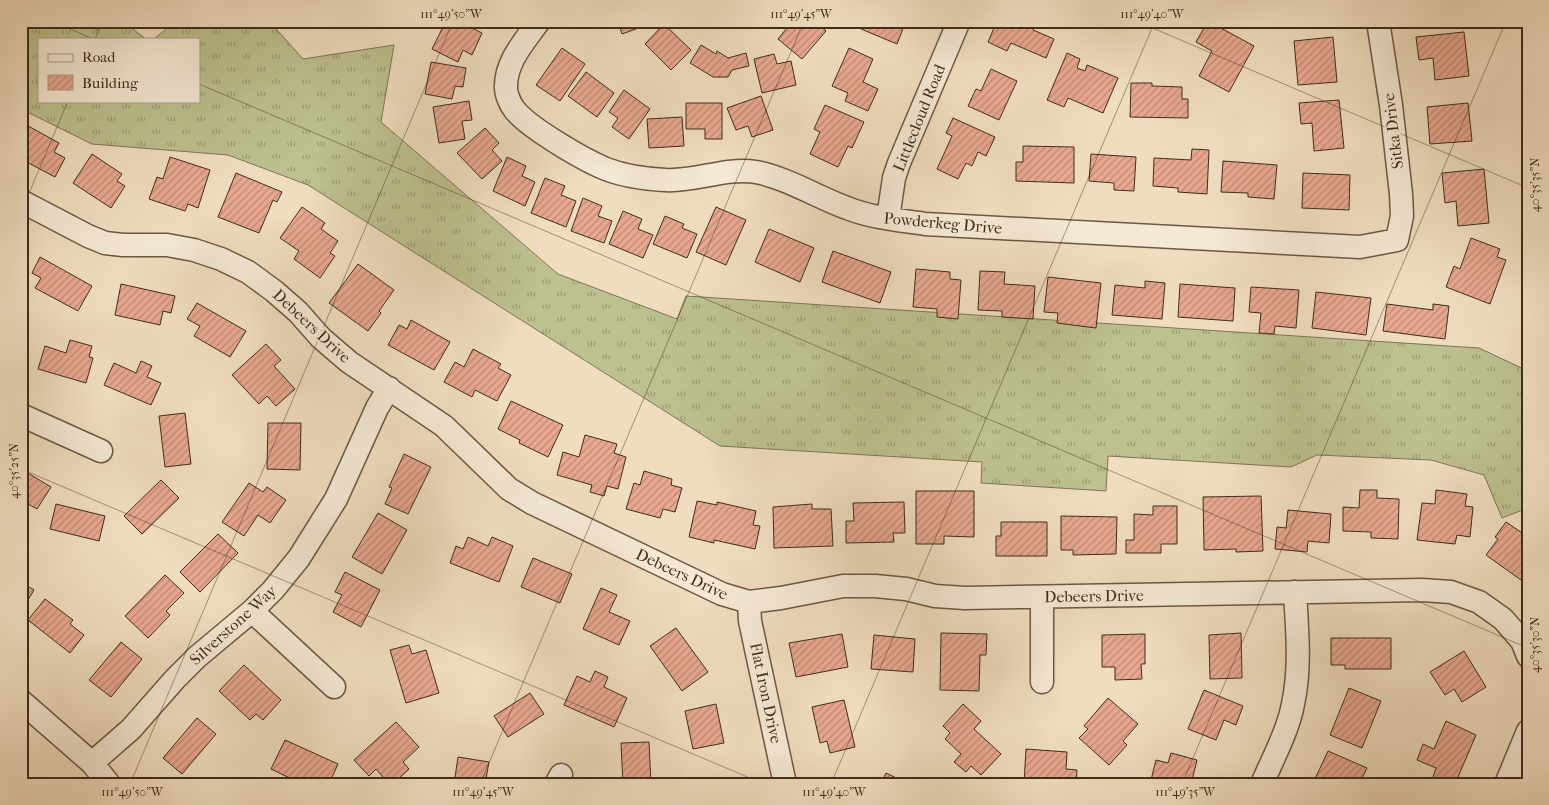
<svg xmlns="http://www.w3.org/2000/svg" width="1549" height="805" font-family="'IM FELL French Canon',serif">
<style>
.grass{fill:url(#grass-tufts);stroke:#7e7654}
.building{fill:url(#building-hatch);stroke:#3f2c18}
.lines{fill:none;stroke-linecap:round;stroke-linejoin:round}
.minor-casing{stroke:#6b5842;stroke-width:25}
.minor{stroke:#f5e9d5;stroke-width:22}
.ticks{fill:none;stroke:#3f2c18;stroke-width:1;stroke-opacity:0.45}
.labels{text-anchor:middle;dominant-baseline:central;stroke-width:4.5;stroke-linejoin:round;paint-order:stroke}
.street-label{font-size:16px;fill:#3f2c18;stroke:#f5e9d5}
.neatline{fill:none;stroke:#3f2c18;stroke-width:2}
.ticks-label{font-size:12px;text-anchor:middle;fill:#3f2c18}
</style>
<defs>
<pattern id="grass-tufts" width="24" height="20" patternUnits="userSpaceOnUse" patternTransform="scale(1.25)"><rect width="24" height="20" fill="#bdc08f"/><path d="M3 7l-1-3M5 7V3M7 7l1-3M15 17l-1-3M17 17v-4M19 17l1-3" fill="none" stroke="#9b9c74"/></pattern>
<pattern id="building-hatch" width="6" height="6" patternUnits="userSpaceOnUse" patternTransform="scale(1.25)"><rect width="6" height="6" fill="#e9a890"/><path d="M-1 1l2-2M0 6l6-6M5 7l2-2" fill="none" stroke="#be8975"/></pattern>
</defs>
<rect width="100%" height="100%" fill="#f0ddbf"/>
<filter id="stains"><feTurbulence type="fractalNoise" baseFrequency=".004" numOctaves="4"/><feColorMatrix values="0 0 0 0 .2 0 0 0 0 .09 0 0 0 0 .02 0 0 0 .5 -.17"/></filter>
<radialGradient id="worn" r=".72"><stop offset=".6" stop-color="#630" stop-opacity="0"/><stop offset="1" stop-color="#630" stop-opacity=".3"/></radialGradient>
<path class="grass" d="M21,21H84L97,30L104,21H122L146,39H39V101H199V39H154L176,21H269L303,59L394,45L381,122L558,274L677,319L686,296L1479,348L1528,371V508L1502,518L1484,475L1431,460L1317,455L1291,467L1108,456L1106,491L981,483L982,462L720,446L308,185L228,155L92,144L21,109Z"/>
<path class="building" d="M446,21H458L482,33L472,55L463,50L458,62L432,49Z
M618,21H655V22L622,34Z
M800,21H814L826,31L802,59L778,39L791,23L796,27Z
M864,21H906L897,44L861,29Z
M997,21L1012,28L1015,21H1029L1035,24L1033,30L1054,39L1046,58L1011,43L1007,51L988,42Z
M1208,21L1254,46L1229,92L1199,76L1212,51L1196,42Z
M664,24L691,50L671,70L645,44Z
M1464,32L1469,76L1435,80L1433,58L1419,60L1416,37Z
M1333,37L1337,82L1298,85L1294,41Z
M701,45L716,54L717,51L728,58L746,53L749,66L732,70L728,77H713L690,63Z
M562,48L585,64L560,101L536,85Z
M849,48L873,59L863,82L878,89L868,111L845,101L848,93L832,86Z
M1067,53L1080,59L1077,68L1085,71L1087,65L1118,78L1103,113L1068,98L1064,107L1047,100Z
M774,54L777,64L791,61L796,85L762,93L754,59Z
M431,62L466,68L463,87L455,86L452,99L425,94Z
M991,69L1017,81L999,120L968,106L976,89L981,91Z
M586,72L614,93L597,117L568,96Z
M1131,83H1152V86L1182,87V99H1188V118L1130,117Z
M624,90L650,109L629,139L612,127L618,118L609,112Z
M761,96L773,130L752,137L748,126L736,130L727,108Z
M1339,100L1344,148L1314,151L1312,123L1301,124L1299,103Z
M469,101L472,120L462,121L465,139L439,143L433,107Z
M686,103H722V139H705V129H686Z
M1468,103L1472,141L1430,144L1427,107Z
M825,105L864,122L852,148L848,146L838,167L810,154L820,132L814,129Z
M682,117L684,146L649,148L647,119Z
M953,118L995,137L986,156L978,152L972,166L966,163L958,179L937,169L952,136L946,133Z
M21,122L59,143L54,152L65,158L55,177L21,159Z
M485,128L499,143L492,150L502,161L482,179L457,153Z
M1023,146L1074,147V183L1016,181V162H1023Z
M1192,149L1209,150L1207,194L1178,192V188L1153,186L1154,158L1191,160Z
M92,154L122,174L117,181L125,186L111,208L73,183Z
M1091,154L1136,157L1134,191L1114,190V183L1089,181Z
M170,157L210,170L198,208L188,204L185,211L149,199L157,177L163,179Z
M507,157L526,166L522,176L535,182L525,206L493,191Z
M1223,161L1277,165L1274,199L1248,197V193L1221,192Z
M1484,169L1489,223L1458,226L1456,201L1445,203L1442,173Z
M236,173L282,192L277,202L273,200L259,233L218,217Z
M1303,173L1350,175L1349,210L1302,208Z
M545,178L565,186L561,195L576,201L566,227L531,213Z
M583,198L602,206L598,216L612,221L604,243L571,231Z
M302,207L325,223L321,229L338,241L330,253L335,256L320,278L294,259L299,251L280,238Z
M716,207L746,220L726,265L696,252Z
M623,211L642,219L638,229L653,235L643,258L609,244Z
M665,216L684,224L682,228L697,234L687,258L653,244Z
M769,229L814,248L800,282L755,262Z
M1471,238L1500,249L1497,257L1506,260L1490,304L1446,287L1454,266L1460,269Z
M833,251L891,272L880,303L822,282Z
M40,257L92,286L78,311L35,288L41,278L32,273Z
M358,264L394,290L379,311L381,313L368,331L329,303Z
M916,269L950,272V279L961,280L958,319L937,317V309L913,307Z
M980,271L1005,272L1004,284L1035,286L1033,319L1002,317V311L978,310Z
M1048,277L1101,283L1096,328L1057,323L1058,313L1044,312Z
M1145,281L1165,283L1162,319L1112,315L1115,285L1145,288Z
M121,284L175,296L171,313L163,311L160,325L115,315Z
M1180,284L1235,288L1233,321L1178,317Z
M1251,287L1299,290L1296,328L1275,326L1274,334L1259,333L1261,313L1249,312Z
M1316,292L1371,298L1366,335L1312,328Z
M197,303L246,331L230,357L194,336L200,326L187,319Z
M1387,304L1433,310V304L1449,306L1445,339L1383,331Z
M411,320L450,342L434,370L388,345L399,325L407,329Z
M21,335L29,339L21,356Z
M70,340L92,346L89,357L93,358L86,383L38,369L45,346L66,353Z
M266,344L281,360L274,366L295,389L276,406L267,396L259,404L232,375Z
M473,349L501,364L498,368L511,375L497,401L475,390L472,397L444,382L455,362L464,367Z
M141,361L152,366L147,377L161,383L151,405L104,385L114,363L136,373Z
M511,401L563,425L548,457L519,443L520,440L498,429Z
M185,413L191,464L165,467L159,416Z
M268,423H301L300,470L267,469Z
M585,435L617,444L614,453L626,457L618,489L607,486L604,496L590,492L592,485L557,475L563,452L579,457Z
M404,454L431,467L408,514L385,504L392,488L389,487Z
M21,469L51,487L37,509L21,500Z
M644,471L672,479L671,485L682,488L675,512L663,509L660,518L626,509L634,483L640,485Z
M161,480L179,498L142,534L124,516Z
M249,483L263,492L267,487L286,500L270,523L258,515L244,536L222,522Z
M1360,490H1377V498L1399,499L1398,539L1371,538V532L1343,531V507L1359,508Z
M1436,490L1467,494L1465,506L1473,507L1470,537L1457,535L1455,544L1417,540L1422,503L1435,504Z
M916,491H974V537L944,536V544H916Z
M1261,496L1263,551L1236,552V549L1204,550L1203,497Z
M697,501L717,505V502L756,511L753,525L760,526L755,549L714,540V543L689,537Z
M904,502L905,533H893L894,542L846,543V521H854L853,503Z
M56,504L105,516L99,541L50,529Z
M812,504V509H831L833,546L774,548L773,507Z
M1153,506H1177V544H1161V553H1126V540H1134V514L1153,515Z
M1288,510L1331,514L1329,543L1308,541L1307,552L1275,549L1277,527L1286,528Z
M378,513L407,530L382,574L352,557Z
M1061,516L1117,517L1116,554L1073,555V550H1061Z
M1001,522H1047V556H996V536H1001Z
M1506,522L1528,537V585L1486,555L1498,539L1495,537Z
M218,534L238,553L200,592L180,572Z
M468,537L488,546L492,537L513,546L499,582L450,563L456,546L463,549Z
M533,558L572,574L560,603L521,587Z
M345,572L380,590L361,627L333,612L342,595L335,592Z
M165,575L184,593L166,611L170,615L148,638L125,616Z
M21,582L34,590L21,611Z
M601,588L617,595L609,612L630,621L619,645L583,629Z
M45,599L73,620L70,624L84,635L70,653L28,620Z
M676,628L708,672L682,691L650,646Z
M941,633L987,634L986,655H980L979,691L940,690Z
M1241,633L1242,678L1210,679L1209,635Z
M842,634L848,667L796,677L789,643Z
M1145,634V664H1141L1142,679L1115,680V667H1102V635Z
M874,635L915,639L913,672L871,669Z
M1331,638H1391V669H1345V665H1331Z
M121,642L142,659L111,697L89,680Z
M409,645L412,654L426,650L439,693L406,703L390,650Z
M1464,651L1486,687L1462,702L1454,689L1445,695L1430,672Z
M244,665L281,700L263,720L256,714L250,720L219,691Z
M595,671L608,677L604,687L627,698L614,727L564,705L577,676L590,682Z
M1349,688L1381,701L1362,748L1330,735Z
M1204,690L1243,706L1236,725L1224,720L1216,740L1188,729Z
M530,693L544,714L508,737L494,716Z
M1108,698L1138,724L1123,741L1127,745L1109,765L1079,738L1088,729L1084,726Z
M844,700L855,747L830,753L827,741L820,743L812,707Z
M716,704L724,743L693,749L685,711Z
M963,704L981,721L974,729L1001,754L981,775L971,766L966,772L954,762L961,754L945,739L950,733L943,726Z
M197,718L216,734L182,774L163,758Z
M1446,721L1476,735L1455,784H1449L1433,777L1436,768L1417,760L1423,744L1434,749Z
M396,722L419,747L403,762L409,769L393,784H389L376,769L369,776L354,760Z
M285,740L338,764L329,784H302L271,769Z
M649,742L651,784H623L621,743Z
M1026,749L1067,752L1066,769L1077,770L1076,784H1024Z
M1328,751L1367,768L1359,784H1320L1314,781Z
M1171,753L1197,760L1192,780L1189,779L1188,784H1150L1156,760L1168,763Z
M458,757L489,762L485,784H454Z
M21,772L34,784H21Z
M886,773L909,784H881Z
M703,778L736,782L735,784H702Z"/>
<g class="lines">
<g class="minor-casing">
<path id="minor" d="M539,21C525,41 505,62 506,88C506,94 510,104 514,109C527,127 584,160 606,169C624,176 646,179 665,180C696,182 725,167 756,172C787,178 817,197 847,208C872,218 899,220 925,224L1360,247L1397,240L1402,216L1401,194L1391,105L1378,21
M21,201L88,236L105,243L123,245H167L194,250L221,259L248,272L274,291L298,312L321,338L349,362L444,426L509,489L532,503L722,594L749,602L781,598L843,586H875L906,589L935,596L965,598L1422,590L1451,592L1479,602L1503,619L1522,641L1528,656
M888,218L894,178L899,163L959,21
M21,415L101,451
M1042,597V682
M749,602L750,621L785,784
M252,611L334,687
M21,701L92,763L109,784
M92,763L131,729L175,679L197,657L252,611L273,590L299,558L336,499L377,408L389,388
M556,784L561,775
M1262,784C1273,758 1288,731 1293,704C1301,668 1297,628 1295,592
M1506,784L1528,731"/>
</g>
<use href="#minor" class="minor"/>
</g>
<path class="ticks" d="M52,21L93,39M1136,21L1528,188M95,39L102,21M199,84L1528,648M21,212L68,101M21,469L764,784M130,784L453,21M480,784L804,21M831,784L1155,21M1182,784L1506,21"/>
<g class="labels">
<g class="street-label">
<text transform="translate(919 118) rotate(-68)">Littlecloud Road</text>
<text transform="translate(1393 131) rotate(-97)">Sitka Drive</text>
<text transform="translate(943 223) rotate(5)">Powderkeg Drive</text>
<text transform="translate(312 326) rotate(43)">Debeers Drive</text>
<text transform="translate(682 574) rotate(25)">Debeers Drive</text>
<text transform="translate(1094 596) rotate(-1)">Debeers Drive</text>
<text transform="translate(233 625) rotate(-42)">Silverstone Way</text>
<text transform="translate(766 693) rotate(78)">Flat Iron Drive</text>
</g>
</g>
<rect width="1549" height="805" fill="none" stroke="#f0ddbf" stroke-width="55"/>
<rect x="38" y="38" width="162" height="65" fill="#f5e9d5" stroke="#ac9d89"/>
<rect x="48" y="54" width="25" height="8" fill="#f5e9d5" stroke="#ac9d89"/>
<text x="82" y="62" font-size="15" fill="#3f2c18">Road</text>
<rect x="48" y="75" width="25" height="15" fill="url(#building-hatch)" stroke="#ac9d89"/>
<text x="82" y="88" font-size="15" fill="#3f2c18">Building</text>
<rect x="28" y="28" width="1494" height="750" class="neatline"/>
<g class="ticks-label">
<text x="451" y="18">111°49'50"W</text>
<text x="801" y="18">111°49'45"W</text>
<text x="1152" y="18">111°49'40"W</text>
<text transform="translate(1535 185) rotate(-90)" y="4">40°35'35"N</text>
<text transform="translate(14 471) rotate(-90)" y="4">40°35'25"N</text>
<text transform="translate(1535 645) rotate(-90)" y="4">40°35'30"N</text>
<text x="132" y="796">111°49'50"W</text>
<text x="483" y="796">111°49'45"W</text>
<text x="834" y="796">111°49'40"W</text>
<text x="1185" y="796">111°49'35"W</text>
</g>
<rect width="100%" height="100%" filter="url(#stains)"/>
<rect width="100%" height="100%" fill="url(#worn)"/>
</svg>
